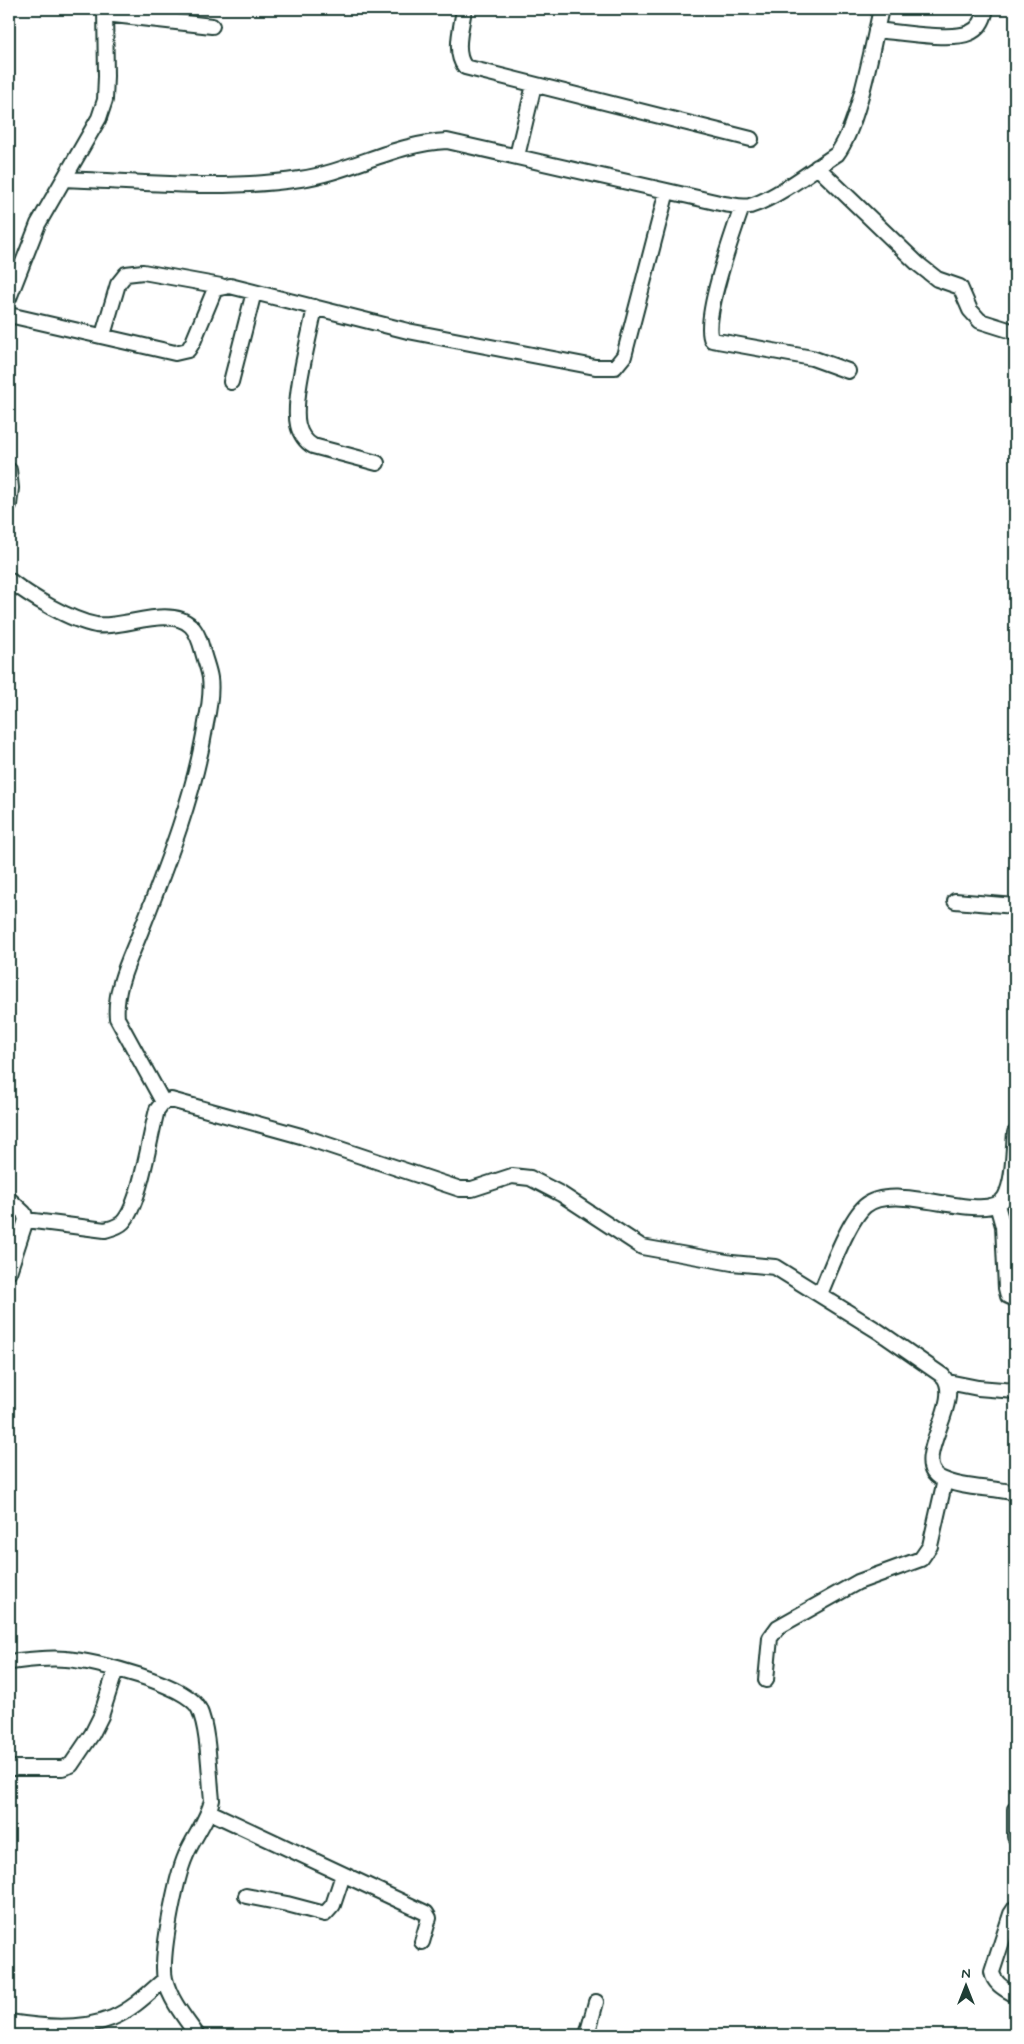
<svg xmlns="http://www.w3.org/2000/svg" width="1024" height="2044" font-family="Mynerve,sans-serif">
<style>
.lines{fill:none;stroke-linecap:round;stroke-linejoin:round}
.minor-casing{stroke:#1f3d34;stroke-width:18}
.minor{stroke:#fff;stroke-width:14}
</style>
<rect width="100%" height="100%" fill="#fff"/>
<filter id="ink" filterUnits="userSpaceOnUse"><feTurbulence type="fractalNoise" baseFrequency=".02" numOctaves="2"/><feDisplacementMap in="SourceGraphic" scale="10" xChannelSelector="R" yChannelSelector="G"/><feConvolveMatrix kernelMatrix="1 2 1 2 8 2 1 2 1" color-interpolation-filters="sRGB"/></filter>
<g filter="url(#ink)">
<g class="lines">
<g class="minor-casing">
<path id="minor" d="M464,9C462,26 453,52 465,67L751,139
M105,14L212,26
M876,30C898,32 951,41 969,33C980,29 984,19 986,9
M517,156L534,85
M817,167L918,264L937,279L960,287L970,310L980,321L1015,332
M64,179C142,182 222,191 300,179C350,172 396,143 447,141L724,204C733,205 742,208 750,206C775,199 814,169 837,154C859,125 872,47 881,9
M742,207C734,230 701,322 712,340L812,358L848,371
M9,298L38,224L99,118L105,100L106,76L105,9
M315,307C310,335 292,400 298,425C300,434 306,442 313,446L377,463
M9,315L175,353L188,350L193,342L215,289L230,286L408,331L595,367H615L624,356L667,191
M103,335L118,284L126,274L143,272L221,286
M231,382L254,292
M9,470L11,488L9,505
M9,580C30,596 69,620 96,625C122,629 170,605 191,626C199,634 201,646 204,656C206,663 209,671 210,678C212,693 209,709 206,723C195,793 168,862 142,928C131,957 114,987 117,1018L163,1102
M955,901L1015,906
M9,1199L24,1213L26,1220L9,1272
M997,1205L1003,1226L1006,1288L1008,1296L1015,1299
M26,1220L105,1230C112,1228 118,1227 123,1222C140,1205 150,1135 157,1110L163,1102L171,1100L301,1136L460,1189H472L512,1176L530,1178L561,1194L642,1247L732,1263L775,1267L878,1331L943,1376C965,1402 909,1461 940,1478C962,1489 992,1487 1015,1493
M820,1294C830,1271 848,1221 865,1206C895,1179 988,1227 1005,1197C1014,1180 1013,1153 1015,1133
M948,1382L978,1388L1015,1391
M9,1662C28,1660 47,1657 66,1659C95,1661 187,1684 199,1709C209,1730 209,1775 212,1800C208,1820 194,1836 186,1855C176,1877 160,1957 165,1979C170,2000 185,2018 197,2035
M766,1680L770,1638L778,1627L858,1582L921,1559L930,1546L945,1480
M9,1768H62L71,1765L92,1734L101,1716L116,1669
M1015,1809V1837
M210,1812L426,1913L429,1918L422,1942
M246,1896L287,1904L325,1914L333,1905L343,1875
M1015,1908L1011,1914L992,1972C994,1984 1005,1989 1015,1995
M9,2022C42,2027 80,2031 112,2018C132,2010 149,1993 165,1979
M587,2035L596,2002"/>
</g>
<use href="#minor" class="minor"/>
</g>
</g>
<rect width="1024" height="2044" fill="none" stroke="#fff" stroke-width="30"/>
<rect x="15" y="15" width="994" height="2014" fill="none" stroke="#1f3d34" stroke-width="2" filter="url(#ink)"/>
<g transform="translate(966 1986)" stroke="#ffffff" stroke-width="4" paint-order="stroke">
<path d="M0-4L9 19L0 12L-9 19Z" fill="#1f3d34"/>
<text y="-8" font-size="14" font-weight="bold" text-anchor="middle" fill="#1f3d34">N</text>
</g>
</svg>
